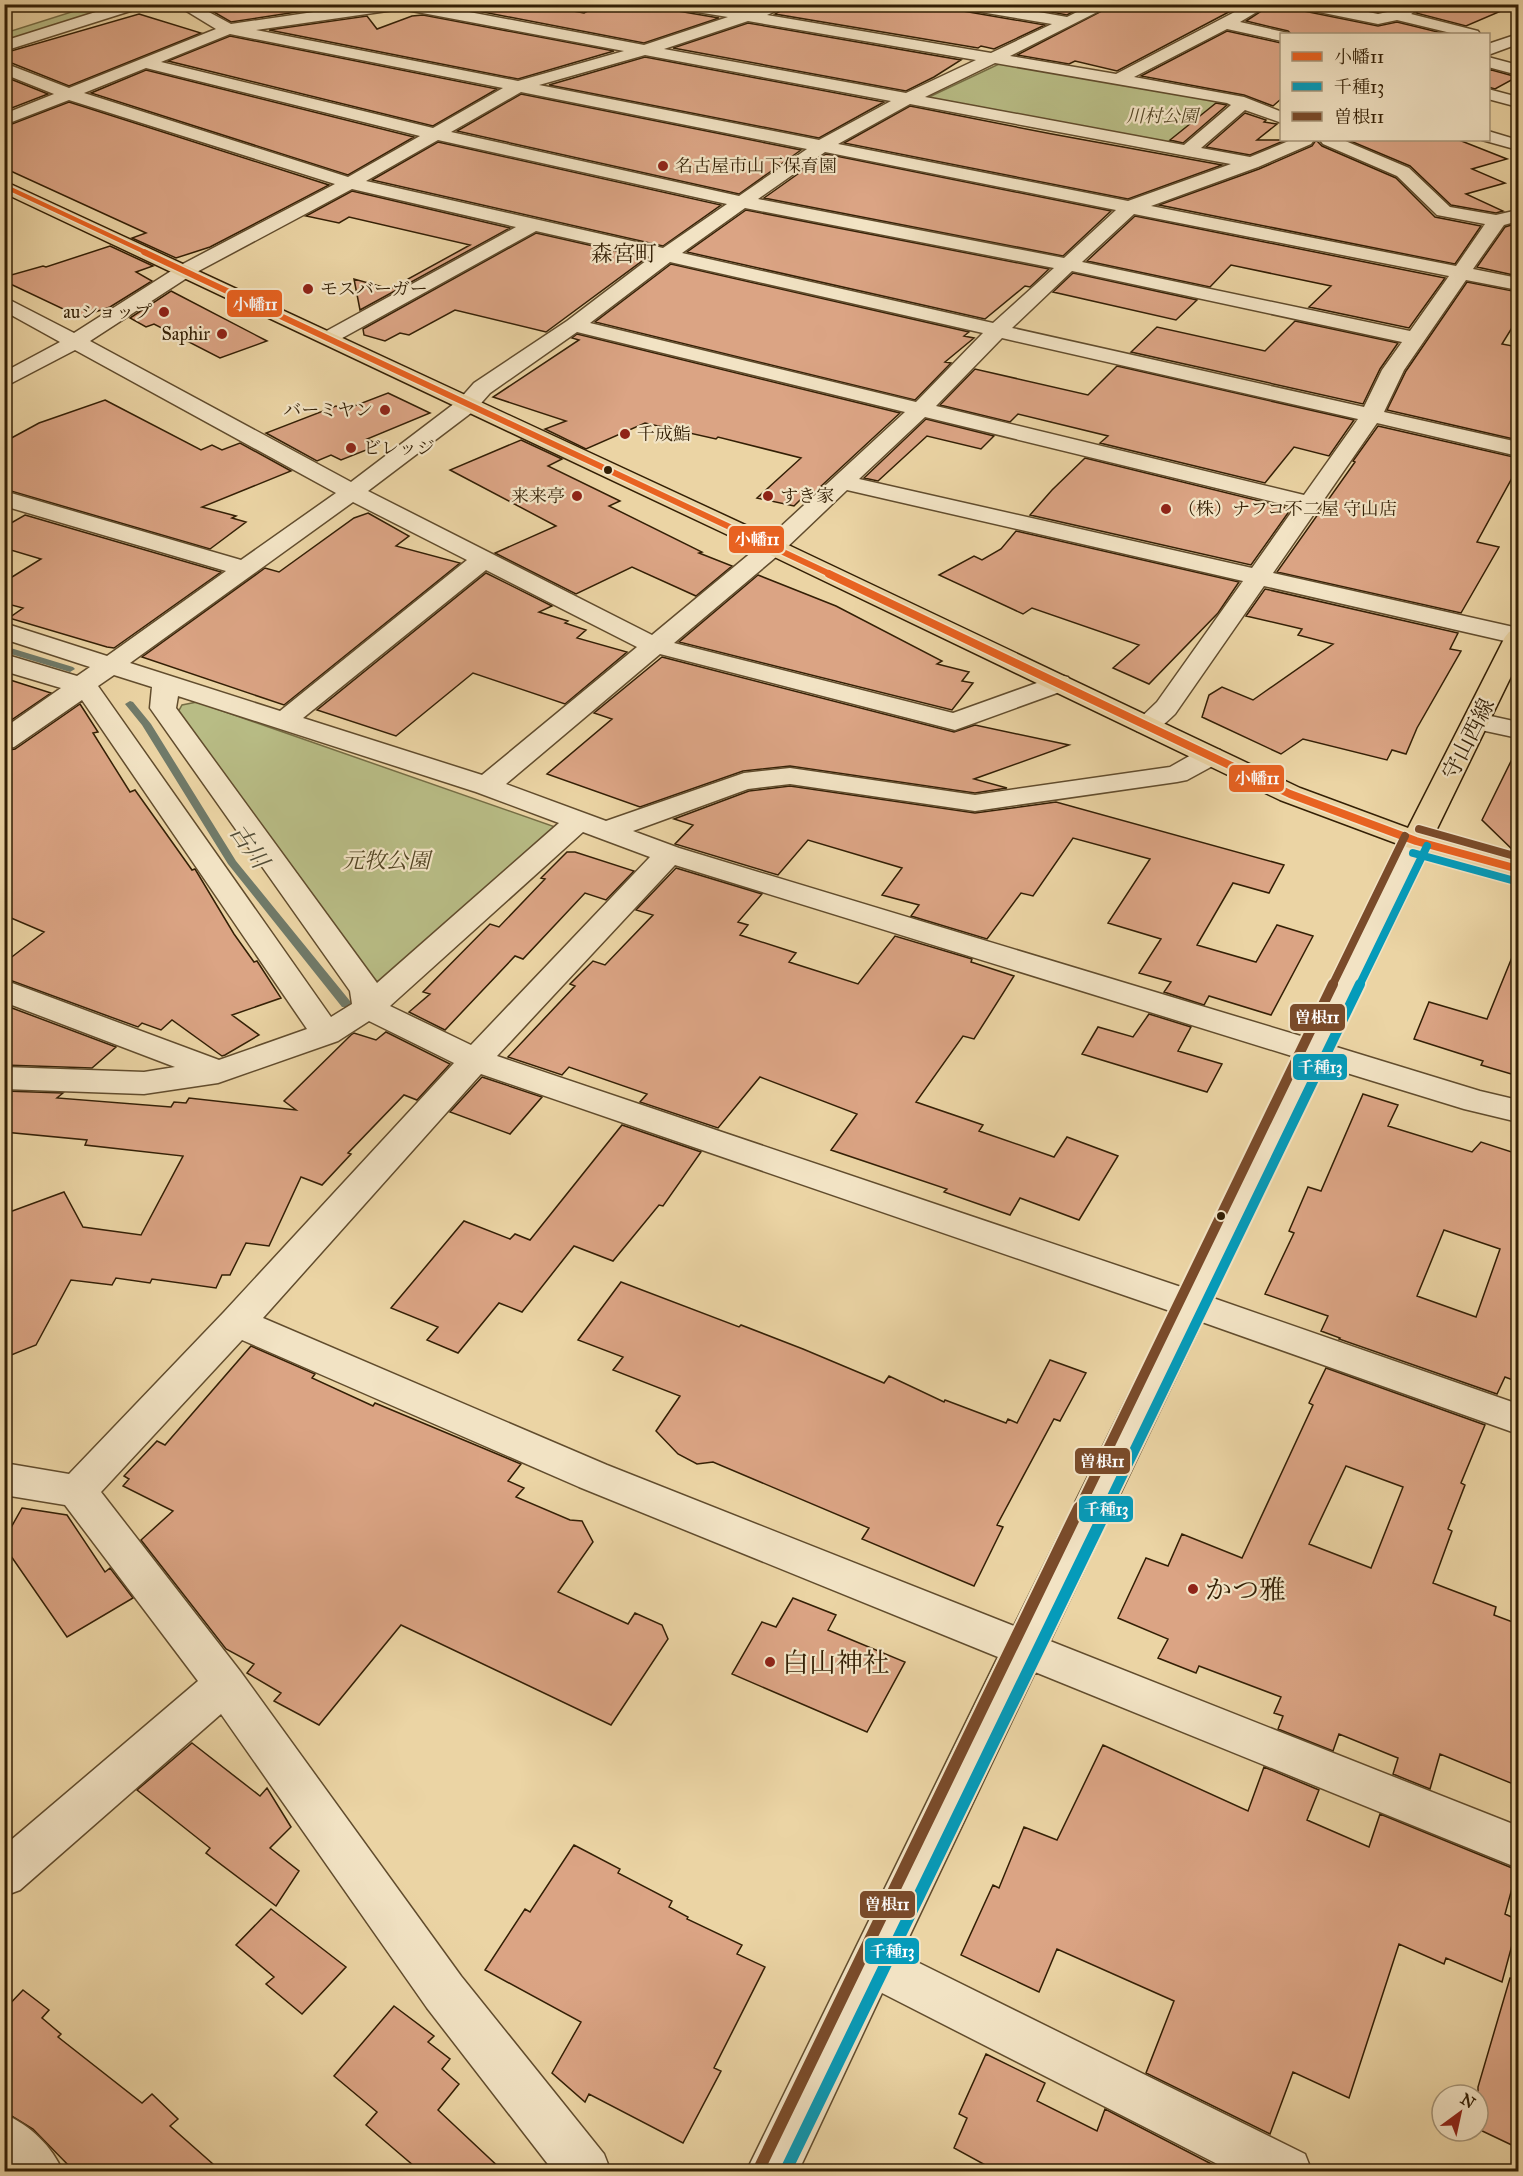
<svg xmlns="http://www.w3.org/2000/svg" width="1523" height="2176" font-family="'IM FELL Great Primer','Noto Serif JP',serif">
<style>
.green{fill:#b8bc85;stroke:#766e45;stroke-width:1.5}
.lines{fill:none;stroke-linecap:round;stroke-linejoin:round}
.stream{fill:#707a69;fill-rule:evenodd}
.building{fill:#dba484;stroke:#331f05;stroke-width:1.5;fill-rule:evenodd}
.minor-casing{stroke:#614c2d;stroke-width:3}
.major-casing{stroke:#331f05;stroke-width:3}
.minor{fill:#f2e3c4;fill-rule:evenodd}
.major{fill:#ebd4a4;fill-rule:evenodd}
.bus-1-far2-casing{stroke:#f2e3c4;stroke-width:7}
.bus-1-far1-casing{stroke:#f2e3c4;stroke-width:9}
.bus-1-casing{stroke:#f2e3c4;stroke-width:11}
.bus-2-far2-casing{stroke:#f2e3c4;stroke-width:11}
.bus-2-far1-casing{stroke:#f2e3c4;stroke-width:14}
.bus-2-casing{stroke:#f2e3c4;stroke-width:16}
.bus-3-far2-casing{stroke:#f2e3c4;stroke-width:11}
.bus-3-far1-casing{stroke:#f2e3c4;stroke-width:14}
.bus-3-casing{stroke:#f2e3c4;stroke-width:16}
.bus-1-far2{stroke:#e86221;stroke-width:4.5}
.bus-1-far1{stroke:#e86221;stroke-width:6}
.bus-1{stroke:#e86221;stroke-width:8}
.bus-2-far2{stroke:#059bba;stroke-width:8}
.bus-2-far1{stroke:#059bba;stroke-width:10}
.bus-2{stroke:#059bba;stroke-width:12}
.bus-3-far2{stroke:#7a4b2a;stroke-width:8}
.bus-3-far1{stroke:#7a4b2a;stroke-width:10}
.bus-3{stroke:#7a4b2a;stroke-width:12}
.poi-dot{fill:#8f2418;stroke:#f2e3c4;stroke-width:2}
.bus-dot{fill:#331f05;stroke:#f2e3c4;stroke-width:2}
.labels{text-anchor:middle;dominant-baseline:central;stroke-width:4.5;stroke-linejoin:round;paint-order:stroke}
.far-park-label{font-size:18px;font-style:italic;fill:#544625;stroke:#f2e3c4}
.far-poi-label{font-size:18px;fill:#331f05;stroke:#f2e3c4;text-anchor:start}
.far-quarter-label{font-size:22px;fill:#331f05;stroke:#f2e3c4}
.street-label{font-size:22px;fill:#331f05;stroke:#f2e3c4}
.park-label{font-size:22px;font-style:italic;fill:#544625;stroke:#f2e3c4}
.water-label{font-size:24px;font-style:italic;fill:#524d37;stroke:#f2e3c4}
.near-poi-label{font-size:27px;fill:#331f05;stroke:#f2e3c4;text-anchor:start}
.line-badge{stroke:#f2e3c4;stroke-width:2}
.badge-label{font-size:16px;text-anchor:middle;font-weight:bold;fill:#fff}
</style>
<rect width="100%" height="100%" fill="#ebd4a4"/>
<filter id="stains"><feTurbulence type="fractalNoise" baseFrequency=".00333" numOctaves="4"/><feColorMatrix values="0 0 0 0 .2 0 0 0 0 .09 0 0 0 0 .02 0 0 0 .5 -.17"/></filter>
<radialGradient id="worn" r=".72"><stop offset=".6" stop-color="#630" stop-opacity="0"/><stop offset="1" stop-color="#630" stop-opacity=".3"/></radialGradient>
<path class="green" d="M81,5H122L5,41V33L81,9Z
M1006,63L1226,102L1180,143L1170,144L932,100L929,97L999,64Z
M197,702L558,828L379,984L364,981L177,714L182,705Z"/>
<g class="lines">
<path class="stream" d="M4,646L73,667L75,669L70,672L4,652Z
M130,701L133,702L151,724L236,861L350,1001L352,1004L350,1007H342L228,864L142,725L125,704Z"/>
</g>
<path class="building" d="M200,4H349L231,22Z
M463,4L511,7L516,4H534L584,13L602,4H669L678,11L719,18L644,43L457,7Z
M793,4H954L963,11L1045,25L994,49L981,46L978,48L775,14Z
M1009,4H1087L1067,15Z
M1115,4H1244L1117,71L1075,61L1069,64L1017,55Z
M1272,4H1295L1304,11L1378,26L1397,22L1446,34H1291L1288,31L1246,21Z
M1343,4H1399L1378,12Z
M1427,4H1515V5L1466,26L1416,13Z
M139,14L201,33L69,86L4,60V53Z
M423,15L614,51L518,79L269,30L367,16L377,29L412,16Z
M748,23L961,60L934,77L906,91L673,48Z
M1227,31L1281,43V99L1273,106L1244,95L1141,76Z
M230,36L497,89L433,126L168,61Z
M645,57L884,102L819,138L549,85Z
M1488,69L1517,77L1495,89L1488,87Z
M146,70L414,137L348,175L91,93Z
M8,78L48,94L4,111V80Z
M521,94L801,150L739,194L457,131Z
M69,102L329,185L210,247L176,258L132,238L146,233L4,168V127Z
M1216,103L1227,105L1183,143L1170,140Z
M910,106L1052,134L1222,165L1128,199L844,143Z
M1245,113L1266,120L1264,122L1277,124L1257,140H1286L1250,155L1206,147Z
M1316,140L1322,146L1396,178L1435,217L1481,226L1455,264L1159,205L1259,169L1312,146Z
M1348,140H1459L1507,159L1472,169L1505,183L1466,194L1503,211L1496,213L1451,205L1410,166Z
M438,142L721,205L663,246L372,180Z
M826,154L1111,211L1063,256L764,198Z
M352,191L510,228L360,310L354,279L390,289L470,245L349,217L339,223L306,216Z
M746,210L1049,269L1030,287L1025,286L985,319L687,252Z
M1135,216L1445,278L1409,328L1309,307L1331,286L1231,265L1210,287L1087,261Z
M1518,223V276L1477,267L1505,227Z
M536,233L646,258L546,332L455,310L409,335L400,333L385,341L364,335L363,329Z
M110,246L153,266L136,272L152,281L110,307L80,317L4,281V277L43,266L46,267Z
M671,264L969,332L964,336L974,338L945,362L951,363L915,400L595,322Z
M1073,273L1197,300L1176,320L1053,292Z
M1467,282L1518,292V318L1502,344L1518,347V440L1387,410L1406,371Z
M171,291L267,341L220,358L154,324L146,327L130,318Z
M1295,321L1398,343L1380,369L1363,404L1131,352L1157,327L1265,351Z
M577,334L900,413L805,501L800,500L794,506L757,498L801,458L718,437L716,439L645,423L586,449L545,429L566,421L493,397L579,340L572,338Z
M1117,366L1354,420L1329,456L1294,447L1265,483L1100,443L1108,436L1018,414L1010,422L940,405L975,369L1088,395Z
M388,393L430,413L367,439L379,445L341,460L331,455L317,461L266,433L336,406L344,410Z
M105,400L201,450L212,445L222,450L240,443L291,471L202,507L236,516L232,518L246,522L210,549L4,489V442L39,423Z
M926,419L994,436L981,449L927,436L878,481L864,478Z
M1378,426L1518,458V467L1477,542L1499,547L1461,613L1277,572L1355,462L1353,461Z
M521,440L562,459L548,466L620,501L609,506L702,552L699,553L732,566L696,596L632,567L576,594L495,553L556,526L450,470Z
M1085,458L1284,507L1288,513L1251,565L1030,515L1052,490Z
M368,513L409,536L396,546L460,563L284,705L142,657L265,568L279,572L354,518Z
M25,515L221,572L114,648L107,647L9,618L23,608L4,603V582L41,559L4,548V527Z
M1016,531L1239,582L1218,613L1149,684L1113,668L1139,645L1032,608L1023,614L939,575L974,556L982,560L1001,549Z
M486,573L552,606L539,612L568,621L565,623L586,630L577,638L627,652L565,704L473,673L396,736L317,710Z
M758,575L836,606L942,661L937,664L969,672L962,681L973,683L952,710L679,642Z
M1265,589L1458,633L1450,649L1461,651L1417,728L1406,754L1392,750L1387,760L1303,739L1281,754L1202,717L1209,695L1222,687L1253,700L1333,644L1298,635L1302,629L1246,616Z
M662,657L954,732L975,725L1069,745L974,779L1007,788L975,793L790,766L743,771L640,807L547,774L612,719L594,713Z
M4,678L51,693L4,725Z
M80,704L98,732L93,733L130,792L135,790L192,870L195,869L234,934L254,962L257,961L281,998L232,1015L259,1035L225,1055L222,1056L172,1020L161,1030L142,1023L138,1027L4,978V963L44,932L4,915V751L15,749Z
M1518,747V855L1482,820Z
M790,786L975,813L1056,802L1284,865L1269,893L1233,883L1197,945L1256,962L1277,925L1313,936L1271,1015L1209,996L1204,1005L1164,992L1171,982L1139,973L1161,939L1108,923L1150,859L1073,838L1033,896L1021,893L987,939L911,916L919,905L882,895L902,868L808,840L778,875L675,844L693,825L674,819L749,791Z
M567,852H575L634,871L606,900L585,893L523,959L515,956L445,1030L409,1012L430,994L423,992L490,924L499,927L545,879L541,878Z
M676,868L762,894L738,922L748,925L740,935L796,953L789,962L858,984L895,936L972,959L971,962L1014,976L974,1039L963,1036L916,1102L983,1125L979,1131L1054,1157L1067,1137L1118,1156L1079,1220L1020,1198L1010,1215L944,1192L947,1189L831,1150L857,1114L760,1077L718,1128L640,1102L647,1094L569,1067L562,1075L508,1057L575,986L570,984L593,961L605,965L653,915L636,910Z
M1517,945L1518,1076L1481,1065L1483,1061L1414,1039L1429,1002L1487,1019Z
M4,1005L116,1047L92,1068L4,1065Z
M1149,1014L1191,1027L1178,1051L1222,1064L1207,1092L1082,1054L1098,1027L1133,1037Z
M386,1032L450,1064L417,1100L404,1095L348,1153L351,1154L322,1185L301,1177L269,1246L246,1243L230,1275H222L216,1288L152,1279L150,1283L116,1278L112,1285L71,1280L36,1345L4,1358V1214L64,1192L83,1227L141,1235L183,1156L85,1145L87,1140L4,1132V1091L63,1093L57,1098L171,1107L174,1102L186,1103L189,1098L296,1110L284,1101L351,1035L354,1033L376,1040Z
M482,1077L542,1097L510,1134L450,1112Z
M1363,1094L1398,1105L1388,1126L1472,1152L1481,1142L1518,1154V1382L1505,1377L1497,1394L1339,1339L1340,1338L1321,1331L1328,1316L1265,1294L1294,1233L1289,1231L1308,1187L1321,1191ZM1444,1230L1500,1249L1476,1317L1417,1296Z
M622,1125L701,1152L663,1206L659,1205L613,1261L574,1246L522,1312L499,1303L458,1353L427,1340L438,1327L391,1308L464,1221L510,1239L515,1234L530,1240Z
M621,1282L739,1327L741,1325L803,1349L884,1383L889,1376L944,1402L945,1400L1006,1423L1008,1419L1017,1423L1050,1360L1086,1373L1060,1421L1054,1419L997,1525L1003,1527L974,1586L862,1539L869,1528L713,1462L697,1464L678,1454L656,1431L680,1396L613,1370L623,1357L578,1340Z
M251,1346L315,1374L312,1378L373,1406L375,1403L521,1464L508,1481L524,1488L516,1497L570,1520L582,1521L593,1542L558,1592L628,1624L635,1613L662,1625L668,1639L611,1725L401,1625L319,1725L274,1701L281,1693L247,1673L254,1664L226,1649L141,1540L173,1511L123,1486L129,1479L124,1476L157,1441L165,1445Z
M1326,1368L1485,1425L1461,1483L1465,1485L1448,1529L1452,1531L1433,1583L1496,1607L1494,1615L1518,1624V1786L1440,1754L1430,1789L1393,1774L1398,1758L1339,1734L1333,1751L1278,1729L1283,1716L1274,1713L1281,1697L1199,1666L1196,1673L1158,1658L1168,1639L1118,1618L1146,1558L1168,1566L1182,1534L1242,1558L1313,1405L1309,1403ZM1346,1466L1403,1487L1371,1568L1309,1544Z
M22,1508L67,1515L105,1572L110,1568L133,1598L67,1637L4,1546V1540Z
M793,1598L836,1615L828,1630L905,1662L867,1732L732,1674L762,1622L776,1627Z
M192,1743L260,1796L267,1788L291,1827L270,1848L299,1871L276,1906L206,1853L210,1848L137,1790Z
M1103,1745L1248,1811L1264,1767L1319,1790L1307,1820L1369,1847L1380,1814L1517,1870L1505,1914L1518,1920V1923L1502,1982L1446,1958L1444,1964L1399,1944L1349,2098L1293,2072L1270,2134L1146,2073L1174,2001L1057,1949L1039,1992L961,1955L993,1885L999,1888L1024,1827L1057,1840Z
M574,1845L620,1869L618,1873L672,1901L669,1907L688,1917L687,1919L742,1945L737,1954L765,1967L714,2068L721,2071L683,2143L589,2094L585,2102L552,2073L581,2022L485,1970L525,1909L530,1912Z
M271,1909L346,1967L302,2014L266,1984L274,1977L236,1945Z
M1510,1978L1518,1979V2148L1478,2129V2087Z
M23,1990L49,2010L42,2018L61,2034L58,2037L142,2103L152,2094L178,2119L170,2126L222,2172H75L33,2129L5,2112L4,2010Z
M394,2006L434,2036L428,2042L450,2059L442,2069L459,2084L438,2110L504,2172H421L366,2125L377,2112L334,2076Z
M986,2054L1045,2083L1037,2101L1097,2131L1105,2109L1227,2172H998L954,2148L967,2118L959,2114Z"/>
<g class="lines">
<g class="minor-casing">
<path id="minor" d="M121,4H145L143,7L4,51V41Z
M175,4H194L231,24L368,4H427L644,45L728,17L678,9L671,4H708L747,11L767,4H791L767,15L991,53L1052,24L963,9L956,4H993L1067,17L1093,4H1113L1010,56L1116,74L1250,4H1270L1240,22L1288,33L1289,34H1282V41L1227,29L1134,77L1244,97L1282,112V123L1245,110L1201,148L1250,157L1291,140H1314L1311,144L1258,167L1151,206L1456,266L1485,224L1437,215L1397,176L1323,144L1320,140H1343L1409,168L1450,207L1496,215L1518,210V221L1504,225L1473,269L1518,278V290L1466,280L1404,370L1384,412L1518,442V456L1377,423L1273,573L1518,628V644L1264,586L1175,714C1163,725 1155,735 1137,731L1133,725L1157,702L1243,581L847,490L782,552L674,643L953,713L1059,675L1068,677L1072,683L1068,689L955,730L660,654L506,784L606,821L744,773L790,768L975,795L1170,767L1200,750L1210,748L1220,750L1224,756L1220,762L1187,780L1177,782L975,811L790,784L748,789L633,831L679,848L1304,1037L1402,841L1406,835L1416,832L1426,835L1430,841L1333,1046L1480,1091L1518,1100V1122L1464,1109L1324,1066L1213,1298L1518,1404V1434L1202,1322L1050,1641L1518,1826V1868L1035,1672L901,1954L1305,2154L1312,2172H1233L882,1993L798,2172H746L998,1657L579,1487L242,1340L101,1492L240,1671L461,1976L604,2154L611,2172H554L427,2008L221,1714L20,1890L4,1896V1846L198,1681L65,1505L4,1495V1463L69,1474L224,1312L454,1063L369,1021L338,1041L218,1083L144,1094L4,1089V1067L144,1072L175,1067L4,1002V980L219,1060L307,1029L82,700L14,747L4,749V728L61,688L4,671V654L77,676L90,667L4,639V623L107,656L226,571L4,506V491L241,560L336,493L75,350L4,387V372L60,342L4,311V297L74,333L179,266L335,184L69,100L4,125V114L54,94L4,74V63L69,88L216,29ZM401,9L624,51L518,81L256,30ZM748,21L976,60L906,93L664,49ZM230,34L503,88L433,128L161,62ZM645,55L891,101L819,140L539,85ZM995,63L1227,103L1231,105L1184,145L925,97ZM146,68L420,136L348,177L84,93ZM521,92L807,149L739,196L451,132ZM910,104L1187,156L1231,164L1128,201L838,144ZM438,140L727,204L663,248L366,181ZM825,152L1116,210L1064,258L758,199ZM352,189L516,227L321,334L318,338L321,342L328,344L335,342L536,231L651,257L567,321L474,383L459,400L351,482L90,341L193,274ZM745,208L1054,268L993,323L682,253ZM1134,214L1449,276L1410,331L1082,262ZM670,262L983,333L916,402L590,323ZM1072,271L1402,342L1382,370L1364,407L1012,328ZM577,332L905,412L764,542L652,635L368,491L475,410L490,393ZM1002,338L1358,419L1304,495L936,406ZM925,417L1295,507L1252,568L859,479ZM353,502L467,560L280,711L130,663ZM486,570L637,647L482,775L303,718ZM114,675L152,687L150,708L350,991L352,1004L331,1017L98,686ZM178,696L476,792L559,823L377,983L176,708ZM583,832L650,857L471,1045L390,1006ZM675,865L1295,1057L1181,1287L497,1056ZM481,1074L1170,1311L1014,1626L607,1465L263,1318Z
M1297,4H1329L1378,14L1392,11L1405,4H1425L1411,14L1478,31L1480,34H1455L1397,20L1378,24L1304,9Z
M1518,34V44L1488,55V44Z
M1488,57L1518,65V75L1488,67Z
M1488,89L1518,97V107L1488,99Z
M1488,131L1518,140V150L1482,140H1488Z
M1477,713L1518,722V738L1467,727L1464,721L1467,715Z
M4,2114C30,2125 52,2146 63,2172H4Z"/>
</g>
<g class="major-casing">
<path id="major" d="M4,4H29L22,9L4,11Z
M4,181L782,542L1300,788L1408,828L1505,637L1509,632L1518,629V662L1433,837L1518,860V878L1406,847L1280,800L764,552L4,193Z"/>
</g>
<use href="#minor" class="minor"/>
<use href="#major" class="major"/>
<g class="bus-1-far2-casing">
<path id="bus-1-far2" d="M4,186L147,253"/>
</g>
<g class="bus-1-far1-casing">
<path id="bus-1-far1" d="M144,252L832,575"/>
</g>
<g class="bus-1-casing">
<path id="bus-1" d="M829,574L1290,794L1416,841L1518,869"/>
</g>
<g class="bus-2-far2-casing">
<path id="bus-2-far2" d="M1413,853L1515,881
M1359,986L1427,846"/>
</g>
<g class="bus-2-far1-casing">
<path id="bus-2-far1" d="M1106,1509L1360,984"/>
</g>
<g class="bus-2-casing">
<path id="bus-2" d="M785,2172L1107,1508"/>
</g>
<g class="bus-3-far2-casing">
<path id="bus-3-far2" d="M1419,829L1518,857
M1332,986L1405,836"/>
</g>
<g class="bus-3-far1-casing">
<path id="bus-3-far1" d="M1079,1509L1333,984"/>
</g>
<g class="bus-3-casing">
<path id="bus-3" d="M760,2167L1079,1508"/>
</g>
<use href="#bus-1-far2" class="bus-1-far2"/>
<use href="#bus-1-far1" class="bus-1-far1"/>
<use href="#bus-1" class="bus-1"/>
<use href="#bus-2-far2" class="bus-2-far2"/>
<use href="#bus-2-far1" class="bus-2-far1"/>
<use href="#bus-2" class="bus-2"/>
<use href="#bus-3-far2" class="bus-3-far2"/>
<use href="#bus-3-far1" class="bus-3-far1"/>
<use href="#bus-3" class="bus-3"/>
</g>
<g class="poi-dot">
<circle cx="663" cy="166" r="6"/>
<circle cx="308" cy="289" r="6"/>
<circle cx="164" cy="312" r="6"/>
<circle cx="222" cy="334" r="6"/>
<circle cx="385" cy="410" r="6"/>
<circle cx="625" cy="434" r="6"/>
<circle cx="351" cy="448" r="6"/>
<circle cx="577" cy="496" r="6"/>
<circle cx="768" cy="496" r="6"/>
<circle cx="1166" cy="509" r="6"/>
<circle cx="1193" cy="1589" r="6"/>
<circle cx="770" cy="1662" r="6"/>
</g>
<g class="bus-dot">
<circle cx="608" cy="470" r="5"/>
<circle cx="1221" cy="1216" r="5"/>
</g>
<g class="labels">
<g class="far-park-label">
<text x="1162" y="116">川村公園</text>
</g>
<g class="far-poi-label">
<text x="675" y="166">名古屋市山下保育園</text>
<text x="320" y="289">モスバーガー</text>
<text x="152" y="312" text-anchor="end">auショップ</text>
<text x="210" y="334" text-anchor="end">Saphir</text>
<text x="373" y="410" text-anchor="end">バーミヤン</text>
<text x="637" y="434">千成鮨</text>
<text x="363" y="448">ビレッジ</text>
<text x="565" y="496" text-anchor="end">来来亭</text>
<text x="780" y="496">すき家</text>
<text x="1178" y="509">（株）ナフコ不二屋 守山店</text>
</g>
<g class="far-quarter-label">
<text x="624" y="253">森宮町</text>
</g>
<g class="street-label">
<text transform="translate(1468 739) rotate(-63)">守山西線</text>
</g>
<g class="park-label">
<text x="386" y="860">元牧公園</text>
</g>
<g class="water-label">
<text transform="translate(249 846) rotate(55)">古川</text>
</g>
<g class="near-poi-label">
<text x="1205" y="1589">かつ雅</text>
<text x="782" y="1662">白山神社</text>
</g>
</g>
<g class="line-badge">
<rect x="226" y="289" width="57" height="29" rx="6" fill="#e86221"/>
<rect x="728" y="525" width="57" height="29" rx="6" fill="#e86221"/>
<rect x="1228" y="764" width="57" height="29" rx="6" fill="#e86221"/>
<rect x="1289" y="1003" width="57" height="29" rx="6" fill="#7a4b2a"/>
<rect x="1292" y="1053" width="56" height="28" rx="6" fill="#059bba"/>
<rect x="1074" y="1447" width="57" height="28" rx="6" fill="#7a4b2a"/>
<rect x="1078" y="1495" width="56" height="28" rx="6" fill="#059bba"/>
<rect x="859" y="1890" width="57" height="29" rx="6" fill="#7a4b2a"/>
<rect x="864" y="1937" width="56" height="28" rx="6" fill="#059bba"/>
</g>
<g class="badge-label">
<text x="255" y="310">小幡11</text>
<text x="757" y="545">小幡11</text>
<text x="1257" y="784">小幡11</text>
<text x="1317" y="1023">曽根11</text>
<text x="1320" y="1073">千種13</text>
<text x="1102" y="1467">曽根11</text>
<text x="1106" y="1515">千種13</text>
<text x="887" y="1910">曽根11</text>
<text x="892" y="1957">千種13</text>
</g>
<rect width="1523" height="2176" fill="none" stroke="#ebd4a4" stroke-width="24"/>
<rect x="6" y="6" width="1511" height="2164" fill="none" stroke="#331f05" stroke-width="3"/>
<rect x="12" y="12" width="1499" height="2152" fill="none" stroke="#331f05" stroke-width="1.5"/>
<rect x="1280" y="33" width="210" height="108" fill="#f2e3c4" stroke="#a69578" stroke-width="1.5"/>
<rect x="1292" y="52" width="30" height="9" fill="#e86221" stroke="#a69578" stroke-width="1.5"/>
<text x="1334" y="63" font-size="18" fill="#331f05">小幡11</text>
<rect x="1292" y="82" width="30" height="9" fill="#059bba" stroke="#a69578" stroke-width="1.5"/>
<text x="1334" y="93" font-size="18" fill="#331f05">千種13</text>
<rect x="1292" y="112" width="30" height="9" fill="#7a4b2a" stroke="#a69578" stroke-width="1.5"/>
<text x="1334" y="123" font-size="18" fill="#331f05">曽根11</text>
<g transform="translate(1460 2113) rotate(33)"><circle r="28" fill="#f2e3c4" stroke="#a69578" stroke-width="1.5"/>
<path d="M0-4.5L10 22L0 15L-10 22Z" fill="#8f2418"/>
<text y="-9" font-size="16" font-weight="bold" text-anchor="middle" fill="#331f05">N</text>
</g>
<rect width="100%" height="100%" filter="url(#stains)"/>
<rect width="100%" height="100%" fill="url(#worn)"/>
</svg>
